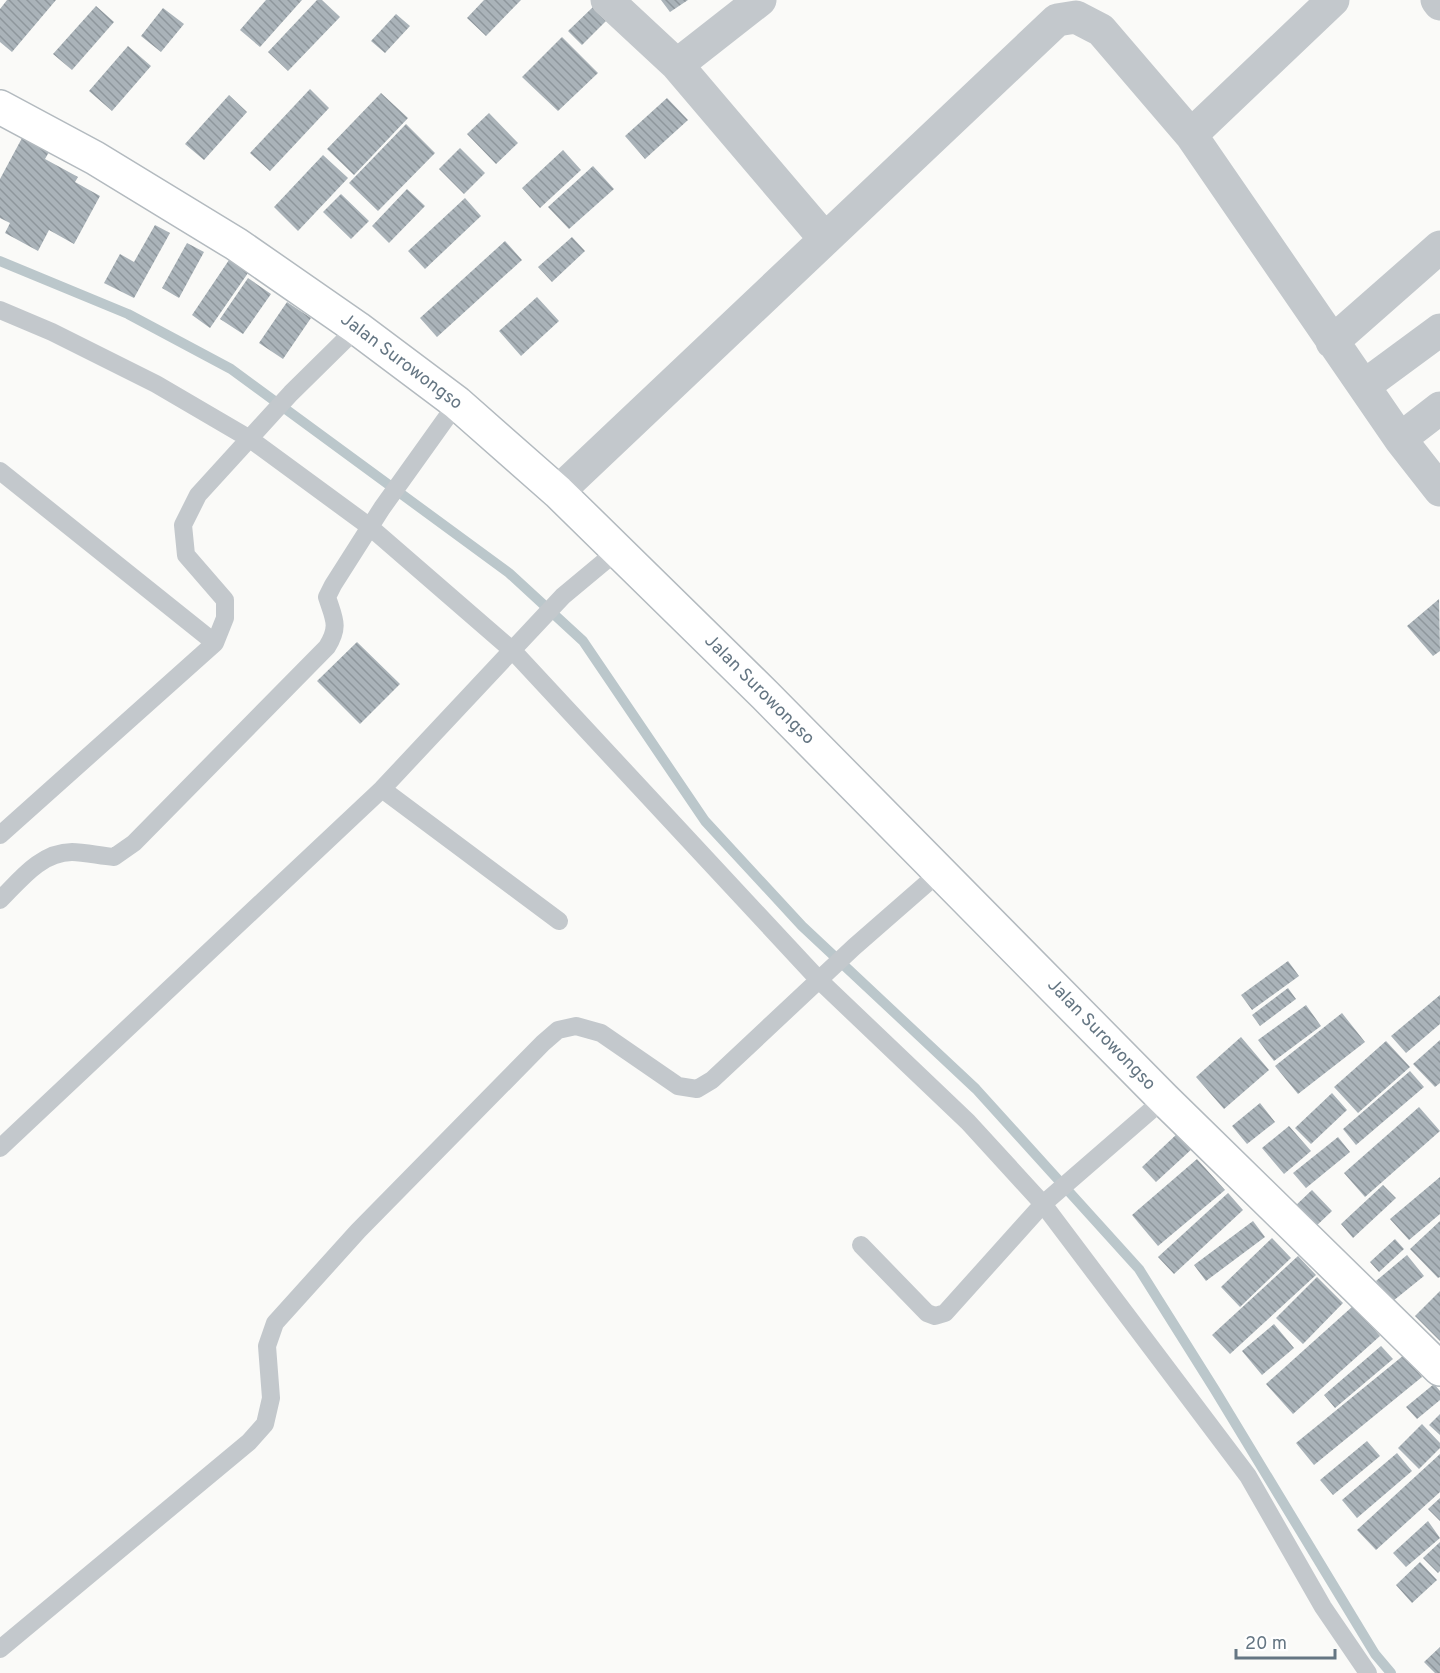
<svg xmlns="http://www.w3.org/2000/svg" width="1440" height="1673" font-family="Overpass,sans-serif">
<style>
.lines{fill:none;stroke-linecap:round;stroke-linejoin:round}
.stream{stroke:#bbc7cb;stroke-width:10}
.building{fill:url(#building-back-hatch)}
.secondary-casing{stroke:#b3babf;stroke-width:36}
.lane{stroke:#c3c8cc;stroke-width:18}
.street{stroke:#c3c8cc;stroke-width:33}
.secondary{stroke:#fff;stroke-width:33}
.labels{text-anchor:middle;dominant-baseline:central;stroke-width:6;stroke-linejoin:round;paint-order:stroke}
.street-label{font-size:18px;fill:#657683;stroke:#fff}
</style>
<defs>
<pattern id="building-back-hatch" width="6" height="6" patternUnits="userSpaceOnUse" patternTransform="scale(1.5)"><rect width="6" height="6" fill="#aab3b9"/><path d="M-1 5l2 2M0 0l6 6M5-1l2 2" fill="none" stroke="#8e969c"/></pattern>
</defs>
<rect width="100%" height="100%" fill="#fafaf8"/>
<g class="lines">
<path class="stream" d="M0,261L128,314L231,369L509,573L583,641L705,821L802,926L976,1089L1139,1269L1215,1390L1375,1654L1391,1673"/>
</g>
<path class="building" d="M7,0H56L12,52L0,42V9Z
M266,0H302L260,47L240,30Z
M317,0H322L340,17L288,71L268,52Z
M484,0H521L486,36L467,18Z
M661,0H688L670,12Z
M96,6L114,22L72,70L53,54Z
M593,7L606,21L582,45L568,31Z
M163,8L184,24L161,52L141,36Z
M396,14L410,26L385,53L371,41Z
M562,37L598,73L558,111L522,77Z
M128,46L151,66L112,111L89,91Z
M310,89L329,108L270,171L250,153Z
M381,93L408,118L354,175L327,149Z
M229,95L247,112L204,160L185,144Z
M667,98L688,120L645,159L625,136Z
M489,113L518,143L496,164L467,134Z
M406,124L435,153L378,211L349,183Z
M22,138L49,152L45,159L78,177L75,182L100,196L74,244L49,230L38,251L5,233L10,223L0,218V179Z
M460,148L485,173L464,194L439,169Z
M563,150L581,170L540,208L522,188Z
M323,155L348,178L298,231L274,207Z
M593,166L614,189L569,229L548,207Z
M407,189L425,206L389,243L372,226Z
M341,194L369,221L351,239L323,212Z
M465,198L481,216L425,269L408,251Z
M155,225L170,233L134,298L104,283L120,254L134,262Z
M572,237L585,251L552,282L538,267Z
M505,241L522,260L437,337L420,318Z
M187,243L204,252L179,298L162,288Z
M229,260L248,273L210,328L192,315Z
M248,278L271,294L243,334L220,319Z
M537,297L559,321L521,356L499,331Z
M287,302L311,318L283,359L259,343Z
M1439,599L1440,651L1433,656L1407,626Z
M357,642L400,684L360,724L317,681Z
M1288,961L1299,976L1252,1010L1241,995Z
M1288,988L1296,999L1260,1026L1252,1015Z
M1440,995V1024L1406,1053L1391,1036Z
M1306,1005L1321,1026L1274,1061L1258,1040Z
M1342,1013L1365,1042L1298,1094L1275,1066Z
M1241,1037L1269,1070L1224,1109L1196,1077Z
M1440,1040V1083L1435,1087L1413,1064Z
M1386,1041L1410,1067L1358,1113L1334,1087Z
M1410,1071L1424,1087L1356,1145L1343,1129Z
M1332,1093L1347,1110L1311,1144L1295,1128Z
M1260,1103L1275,1122L1247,1144L1232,1126Z
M1419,1107L1440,1131L1365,1197L1344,1173Z
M1289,1126L1311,1151L1284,1174L1262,1148Z
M1179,1132L1194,1147L1156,1182L1142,1167Z
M1338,1137L1350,1152L1306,1188L1293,1173Z
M1197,1159L1225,1190L1158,1246L1132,1215Z
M1440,1177V1214L1409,1240L1390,1219Z
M1383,1185L1396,1198L1353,1238L1341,1224Z
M1312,1190L1332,1211L1313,1229L1293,1208Z
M1228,1193L1243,1210L1174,1274L1158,1257Z
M1253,1221L1265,1237L1206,1281L1194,1265Z
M1440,1221V1277L1438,1278L1410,1249Z
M1272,1238L1291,1258L1240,1307L1221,1287Z
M1395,1239L1404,1249L1379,1272L1370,1262Z
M1407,1255L1424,1276L1393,1301L1376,1281Z
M1298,1256L1316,1275L1230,1354L1212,1335Z
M1317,1277L1343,1303L1303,1344L1276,1318Z
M1440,1291V1341L1415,1316Z
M1353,1306L1380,1336L1293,1414L1266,1384Z
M1274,1324L1294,1348L1262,1375L1242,1351Z
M1381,1346L1393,1359L1335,1408L1324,1395Z
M1404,1355L1422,1377L1314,1465L1296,1443Z
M1434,1384L1440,1391V1400L1417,1419L1406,1407Z
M1440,1414V1435L1429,1425Z
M1422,1424L1440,1443V1448L1419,1469L1398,1448Z
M1367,1441L1380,1456L1333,1495L1320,1480Z
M1397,1453L1412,1471L1357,1518L1342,1500Z
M1440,1454V1492L1376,1550L1357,1530Z
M1440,1498V1521L1428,1509Z
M1428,1521L1440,1538L1406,1567L1393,1553Z
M1440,1542V1571L1438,1573L1423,1558Z
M1420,1562L1437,1580L1412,1603L1396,1585Z
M1440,1647V1673H1435L1424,1662Z"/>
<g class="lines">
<g class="secondary-casing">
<path id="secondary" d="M0,107L95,158L236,244L357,328L457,403L558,492L765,695L1164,1099L1440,1369"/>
</g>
<path class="lane" d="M0,310L52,332L156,384L250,439L370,527L513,651L819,980L968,1122L1043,1204L1248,1476L1323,1607L1368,1673
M0,471L215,643
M382,789L559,921
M0,835L215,643L225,618V600L186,555L183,525L198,495L291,393L357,328
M0,900C20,880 41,852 72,852C84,852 101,856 114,857L134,843L327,647C340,626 334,619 327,597L333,585L382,508L457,403
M0,1148L382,789L563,596L617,551
M861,1245L927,1313L935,1316L945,1313L1043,1204L1164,1099
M0,1649L249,1442L265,1424L271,1398L267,1346L275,1323L358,1231L543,1043L558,1030L576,1026L601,1033L678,1086L697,1089L712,1080L854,947L941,871"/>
<path class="street" d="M607,0L677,65L825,239
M1437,0L1440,4
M677,65L760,0
M1191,135L1333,0
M1332,342L1440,247
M1364,386L1440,330
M1400,439L1440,408
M558,492L1057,20L1076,17L1101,30L1191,135L1400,439L1440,490"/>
<use href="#secondary" class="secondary"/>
</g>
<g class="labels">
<g class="street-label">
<text transform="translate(401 362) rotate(37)">Jalan Surowongso</text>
<text transform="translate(759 690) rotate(45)">Jalan Surowongso</text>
<text transform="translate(1101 1035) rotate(46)">Jalan Surowongso</text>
</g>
</g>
<path d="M1236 1649v9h99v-9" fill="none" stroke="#657683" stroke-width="3"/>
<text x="1245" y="1649" font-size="18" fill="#657683" stroke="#ffffff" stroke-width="4.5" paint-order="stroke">20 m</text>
</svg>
